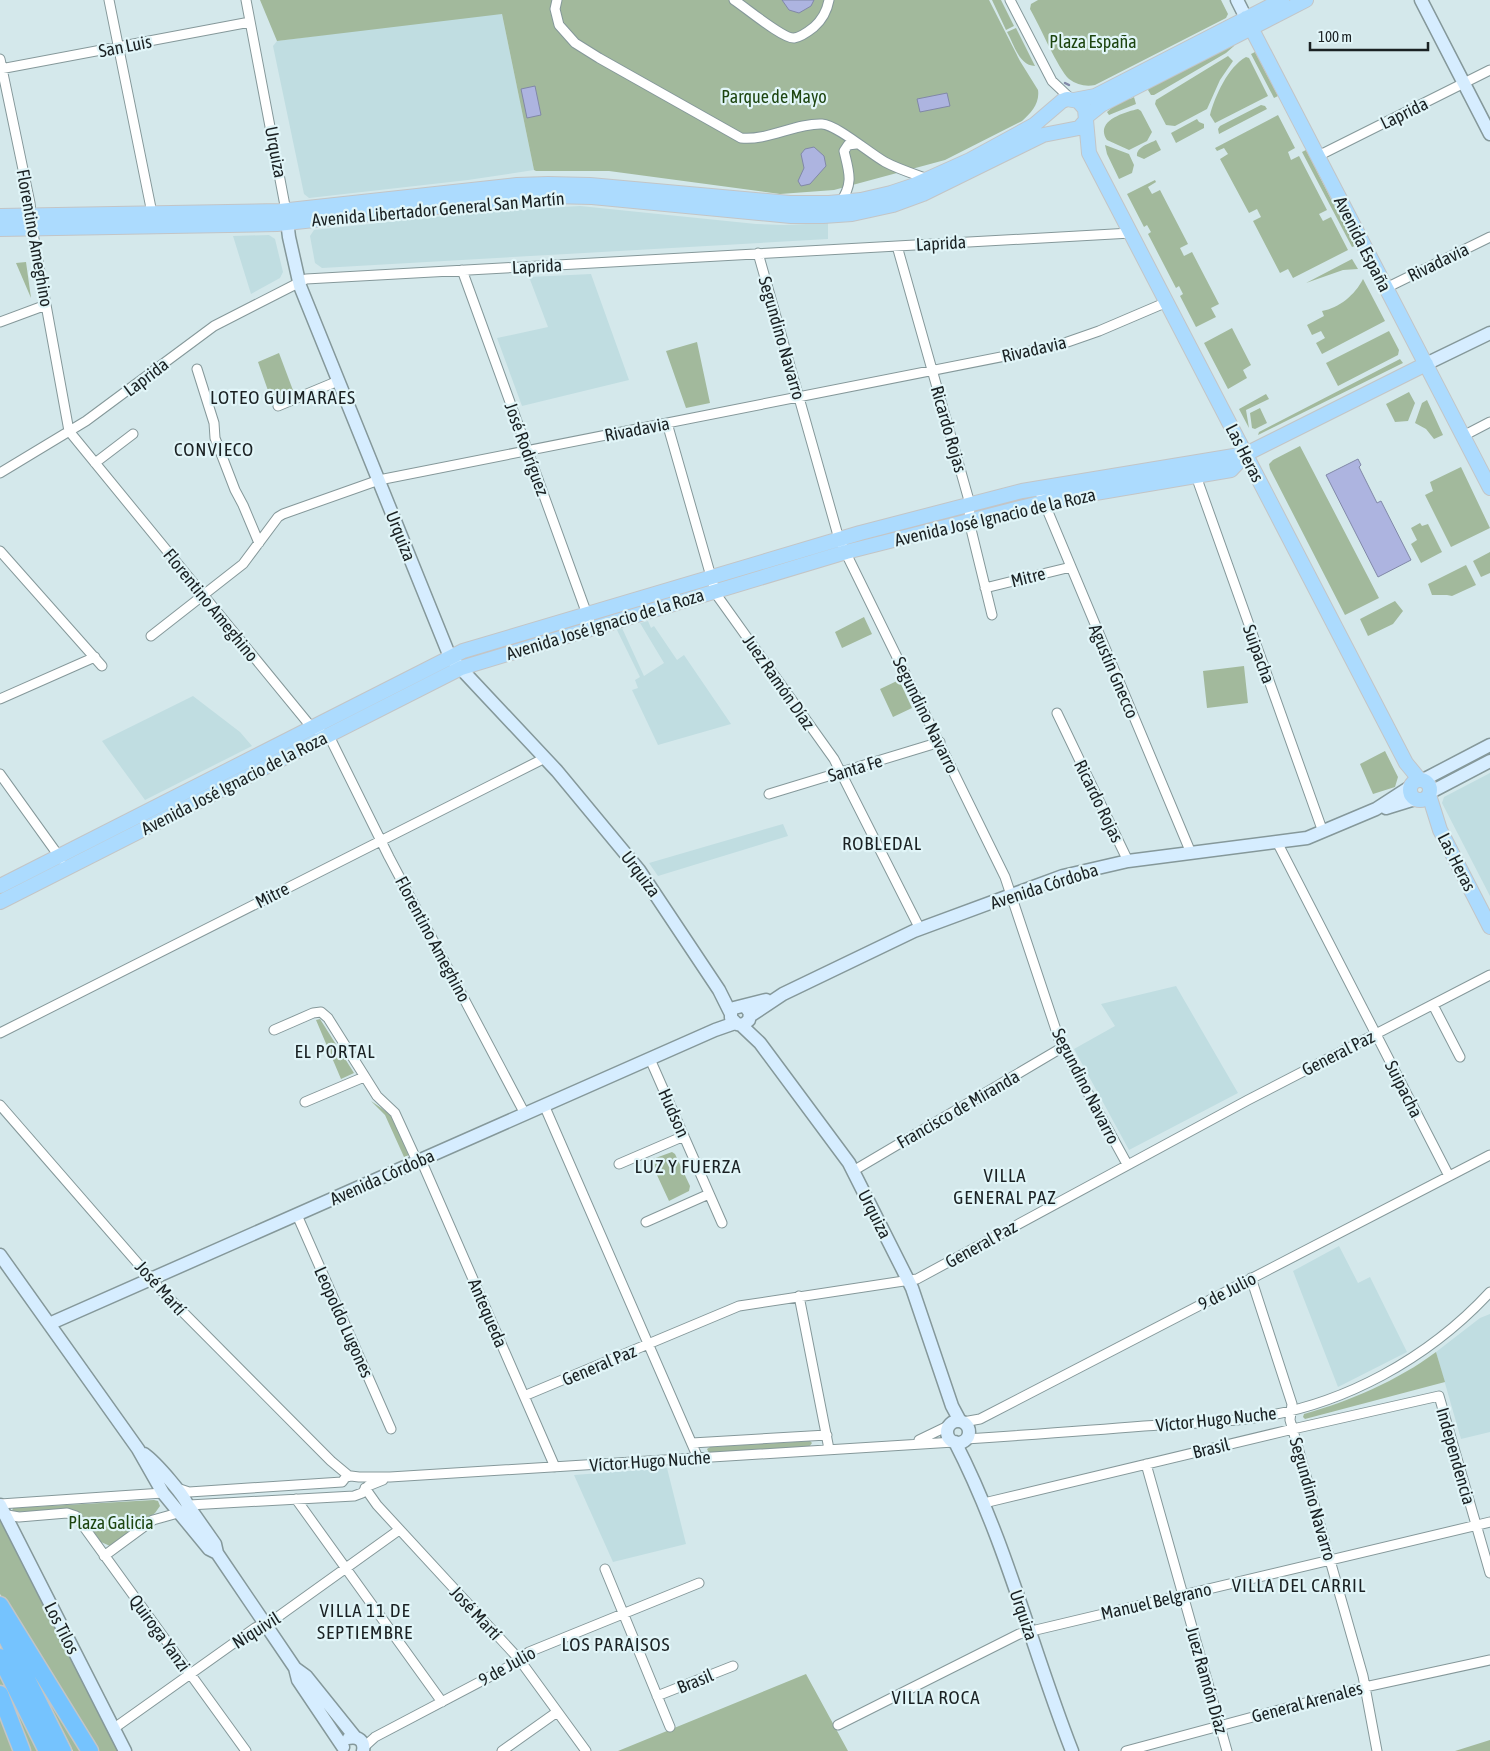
<svg xmlns="http://www.w3.org/2000/svg" width="1490" height="1751" font-family="'Asap Condensed',sans-serif">
<style>
.built{fill:#c0dde1}
.green{fill:#a2b99c}
.water{fill:#adb4e0;stroke:#8188a7}
.lines{fill:none;stroke-linecap:round;stroke-linejoin:round}
.stream{stroke:#8188a7;stroke-width:2.5}
.street-casing{stroke:#85989a;stroke-width:11}
.secondary-casing{stroke:#85989a;stroke-width:15}
.primary-casing{stroke:#c3c5c6;stroke-width:16}
.highway-casing{stroke:#c3c5c6;stroke-width:19}
.street{stroke:#fff;stroke-width:9}
.secondary{stroke:#d6edff;stroke-width:12}
.primary{stroke:#acdbfe;stroke-width:14}
.highway{stroke:#75c3fe;stroke-width:16}
.labels{text-anchor:middle;dominant-baseline:central;stroke-width:4.5;stroke-linejoin:round;paint-order:stroke}
.park-label{font-size:18px;fill:#1d4510;stroke:#e1f5f8}
.street-label{font-size:18px;fill:#1a2123;stroke:#e1f5f8}
.neighbourhood-label{font-size:19px;letter-spacing:1px;fill:#1a2123;stroke:#e1f5f8}
</style>
<rect width="100%" height="100%" fill="#d4e8eb"/>
<path class="built" d="M502,14L534,170L468,180L309,198L304,194L273,46L277,41L353,31V20Z
M580,206L756,224L784,225L828,223V239L322,268L315,263L310,236L314,230L481,212Z
M269,235L275,239L283,272L280,278L251,294L233,236Z
M591,274L629,380L522,406L497,338L548,327L529,277Z
M648,621L651,628L654,626L677,660L684,655L731,724L658,745L632,690L638,688L635,680L640,677L617,630L622,628L644,676L664,663L640,623Z
M193,696L240,732L252,746L145,800L102,741Z
M1490,773V896L1442,803L1444,797Z
M783,824L788,836L658,876L649,863Z
M1176,986L1238,1093L1129,1150L1074,1049L1115,1026L1101,1004Z
M1339,1246L1358,1283L1370,1277L1407,1352L1338,1387L1293,1271Z
M1490,1314V1432L1461,1439L1436,1352L1480,1318Z
M667,1468L686,1544L613,1562L574,1475Z"/>
<path class="green" d="M260,0H989L1020,61L1038,90C1040,103 1031,113 1022,121L945,160L834,190L780,194L609,171H536L534,170L502,14L277,41Z
M992,0H1001L1014,26L1006,30Z
M1038,0H1221L1228,14L1226,18L1095,85C1086,87 1077,85 1069,79C1058,69 1039,24 1030,9L1031,4Z
M1016,28L1035,66C1019,66 1014,44 1007,32Z
M1235,42L1234,46L1226,53L1154,95H1151L1148,90L1150,86Z
M1255,52L1278,96L1274,98L1251,54Z
M1228,56L1233,61L1220,80L1207,109L1175,126L1166,125L1155,104L1156,100Z
M1246,57L1249,58L1268,96L1215,123L1210,115C1215,96 1228,67 1246,57Z
M1134,97L1136,104L1109,115L1107,112L1115,105L1126,99H1130Z
M1261,105L1265,106L1267,109L1219,134L1218,129L1220,126Z
M1138,109L1141,111L1152,132L1147,141L1129,150L1107,140C1094,121 1125,112 1138,109Z
M1278,115L1295,148L1288,152L1291,160L1299,156L1327,210L1319,214L1323,221L1331,217L1348,250L1293,278L1288,269L1280,273L1253,221L1261,217L1257,209L1249,213L1220,159L1228,154L1224,148L1217,151L1215,148Z
M1197,119L1199,122L1204,124V128L1176,143L1171,133Z
M1156,140L1161,150L1144,159L1137,156C1136,147 1149,144 1156,140Z
M1105,145L1129,154L1134,165L1132,173L1119,179L1107,154Z
M1306,150L1355,246L1352,247L1302,152Z
M1155,180L1156,182L1148,187L1152,194L1160,190L1188,244L1180,248L1184,256L1192,252L1219,304L1211,308L1216,317L1196,327L1180,296L1183,294L1179,286L1176,288L1148,234L1151,232L1147,225L1144,227L1127,194Z
M1352,259L1358,269L1343,270L1306,283Z
M26,262L31,298L16,263Z
M1363,279L1385,321L1322,354L1316,343L1325,338L1321,331L1312,335L1307,325L1324,316L1322,311C1339,308 1355,295 1363,279Z
M1232,328L1251,365L1243,370L1247,378L1228,389L1204,343Z
M1389,331L1399,350L1398,355L1338,386L1326,363Z
M697,342L710,403L686,408L666,351Z
M279,353L294,393L272,402L258,362Z
M1400,359L1403,363L1258,435L1259,432Z
M1409,392L1415,403L1408,421L1395,422L1386,404Z
M1266,394L1269,399L1246,410L1249,428L1239,409Z
M1427,400L1443,435L1434,439L1426,429L1415,423L1422,403Z
M1260,408L1267,423L1255,429L1252,428L1250,413Z
M1300,446L1379,598L1345,615L1270,469L1269,464L1273,460Z
M1461,467L1490,528L1451,547L1425,495L1433,491L1430,482Z
M1420,523L1422,526L1428,524L1442,552L1421,563L1411,544L1417,540L1411,528Z
M1490,552V573L1481,577L1473,561Z
M1466,565L1476,585L1452,596L1447,595H1432L1428,584Z
M1395,601L1403,611L1393,624L1368,636L1360,619Z
M864,617L872,634L842,648L835,632Z
M1244,666L1248,703L1207,708L1203,671Z
M899,680L912,708L893,717L880,689Z
M1385,751L1398,777L1395,787L1373,794L1360,764Z
M320,1019L354,1073L341,1079L316,1020Z
M371,1101L390,1114L409,1155L404,1157L385,1115Z
M672,1152L675,1154L690,1186L689,1191L669,1201L650,1160Z
M1436,1352L1445,1382L1305,1419L1303,1417L1304,1414C1350,1401 1397,1381 1436,1352Z
M810,1441L812,1443L809,1447L709,1453L707,1449L710,1447Z
M154,1500L158,1501L160,1506L155,1513L110,1546L101,1542L80,1513L75,1510L13,1512L12,1511L13,1508Z
M0,1519H1L120,1751H97L0,1594Z
M806,1674L848,1751H618Z
M0,1675L39,1751H25L0,1688Z
M35,1677L87,1751H73Z
M0,1709L16,1751H0Z
M1490,1740V1751H1455Z"/>
<path class="water" d="M782,0H814L811,6L799,13L789,10Z
M535,86L541,115L527,118L521,89Z
M947,93L950,106L920,112L917,99Z
M814,147L824,156L826,166L810,184L801,186L798,181L804,168L801,154L805,149Z
M1358,459L1361,465L1359,467L1377,503L1381,501L1411,560L1378,577L1326,475Z"/>
<g class="lines">
<path class="stream" d="M1065,83L1069,85"/>
<g class="street-casing">
<path id="street" d="M109,0L153,218
M246,0L286,211
M557,0L555,9L559,25L575,43L599,58L741,138C767,141 796,123 822,124C837,125 869,153 885,162C898,169 914,174 928,179
M734,0C745,7 783,39 794,38C801,37 809,31 814,27C823,19 827,11 829,0
M1010,0L1052,81L1071,99
M0,59L30,203L34,239L69,431L308,723L331,740L389,857L525,1114
M0,69L250,22
M1318,156L1490,70
M840,203C854,183 849,172 844,151L848,145L856,144
M897,246L970,504L969,521L992,615
M758,253L839,539L1005,877L1060,1042L1127,1164
M462,270L592,628
M1386,288L1490,237
M0,322L46,305
M197,369L214,423L215,438L235,490L243,505L259,543
M278,406L338,381
M667,423L716,594L834,759L920,929
M1463,436L1490,422
M95,463L133,434
M0,473L86,421L214,326L306,279L1131,233
M1196,476L1323,832
M1038,488L1191,853
M0,551L102,666
M985,588L1071,567
M151,636L243,564L278,517L283,514L379,480L1056,346L1099,331L1167,302
M0,699L95,657
M1057,713L1128,861
M0,774L61,859
M769,794L940,742
M1277,842L1449,1176
M1433,1005L1460,1057
M274,1030L313,1013L321,1012L328,1018L377,1096L395,1113L417,1161
M0,1033L545,758
M650,1059L722,1223
M305,1102L364,1077
M0,1105L161,1290L331,1461L349,1476
M544,1105L698,1458
M421,1160L555,1467
M619,1164L684,1136
M853,1171L1063,1047
M297,1215L391,1429
M646,1222L709,1194
M1251,1278L1292,1404L1290,1420L1363,1676L1377,1751
M799,1296L829,1449
M524,1396L739,1306L917,1279L1248,1100L1490,975
M963,1422L980,1419L1490,1155
M966,1439C1025,1435 1084,1431 1144,1426C1180,1424 1217,1423 1253,1418C1343,1406 1429,1358 1490,1292
M919,1440L948,1426
M692,1443L827,1435
M1146,1464L1227,1751
M342,1482L346,1477L351,1476L359,1477H390L954,1442
M177,1488L189,1492L342,1482
M365,1488L377,1505L519,1659L586,1751
M296,1499L442,1702
M984,1503L1293,1429L1439,1396L1490,1573
M0,1504L163,1493
M189,1505L354,1496L362,1493L368,1486L383,1480
M2,1514L19,1517L67,1513L76,1516L246,1751
M104,1556L153,1520L178,1513
M605,1569L670,1727
M657,1696L733,1666
M838,1725L1019,1634L1490,1522
M113,1729L255,1628L279,1616L399,1530
M364,1747L375,1737L510,1666L529,1652L699,1583
M502,1751L557,1712
M1126,1751L1365,1687L1490,1660"/>
</g>
<g class="secondary-casing">
<path id="secondary" d="M1237,0L1246,18
M1421,0L1490,134
M286,213L289,237L300,286L450,657L557,771L639,870L719,990L731,1014
M1426,364L1490,333
M1423,780L1490,745
M1429,793L1490,761
M1386,808L1415,799
M745,1006L750,1013L749,1020L743,1025L737,1024L731,1018V1012L734,1008L766,1000
M750,1016L783,994L914,931L1063,876L1128,861L1307,838L1376,809L1410,787
M741,1025L760,1043L849,1163L912,1288L952,1406L960,1421
M0,1255L138,1449L163,1493L209,1549L217,1553
M49,1324L715,1030L735,1023
M947 1432a11 11 0 1 1 22 0a11 11 0 1 1-22 0Z
M955,1442C1006,1541 1032,1649 1072,1751
M144,1454C154,1461 189,1499 189,1510L186,1513
M0,1505L125,1751
M189,1507L215,1544L217,1553L295,1668L298,1680L343,1747
M295,1668L306,1676L355,1737
M349,1738C358,1736 365,1741 363,1751"/>
</g>
<g class="primary-casing">
<path id="primary" d="M1246,18L1490,488
M1074,100L1095,96L1282,0
M1086,117L1101,105L1306,0
M0,216L280,211L517,185L548,184L590,185L790,203H829L861,200L891,193L912,186L970,160L1034,125L1062,101L1067,99L1078,101L1085,109L1089,153L1406,763L1420,780
M0,229L277,224L519,198L549,196L592,197L791,216H823L852,214L893,205L923,194L1043,135L1079,128L1086,120
M1410 790a10 10 0 1 1 20 0a10 10 0 1 1-20 0Z
M1429,795L1440,830L1490,927
M0,886L463,651L860,533L1022,491L1246,454L1426,364
M0,902L461,668L846,552L1048,501L1231,470L1246,454"/>
</g>
<g class="highway-casing">
<path id="highway" d="M0,1605L90,1751
M0,1625L63,1751
M0,1657L47,1751
M0,1694L22,1751"/>
</g>
<use href="#street" class="street"/>
<use href="#secondary" class="secondary"/>
<use href="#primary" class="primary"/>
<use href="#highway" class="highway"/>
</g>
<g class="labels">
<g class="park-label">
<text x="1093" y="41">Plaza España</text>
<text x="774" y="96">Parque de Mayo</text>
<text x="111" y="1522">Plaza Galicia</text>
</g>
<g class="street-label">
<text transform="translate(125 46) rotate(-11)">San Luis</text>
<text transform="translate(1404 113) rotate(-26)">Laprida</text>
<text transform="translate(276 152) rotate(79)">Urquiza</text>
<text transform="translate(438 209) rotate(-5)">Avenida Libertador General San Martín</text>
<text transform="translate(35 238) rotate(80)">Florentino Ameghino</text>
<text transform="translate(941 243) rotate(-3)">Laprida</text>
<text transform="translate(1363 244) rotate(63)">Avenida España</text>
<text transform="translate(1438 262) rotate(-26)">Rivadavia</text>
<text transform="translate(537 266) rotate(-3)">Laprida</text>
<text transform="translate(782 338) rotate(74)">Segundino Navarro</text>
<text transform="translate(1034 349) rotate(-13)">Rivadavia</text>
<text transform="translate(146 377) rotate(-37)">Laprida</text>
<text transform="translate(637 429) rotate(-11)">Rivadavia</text>
<text transform="translate(949 429) rotate(74)">Ricardo Rojas</text>
<text transform="translate(527 449) rotate(70)">José Rodríguez</text>
<text transform="translate(1245 453) rotate(63)">Las Heras</text>
<text transform="translate(995 517) rotate(-13)">Avenida José Ignacio de la Roza</text>
<text transform="translate(401 536) rotate(68)">Urquiza</text>
<text transform="translate(1028 577) rotate(-14)">Mitre</text>
<text transform="translate(211 605) rotate(51)">Florentino Ameghino</text>
<text transform="translate(605 624) rotate(-17)">Avenida José Ignacio de la Roza</text>
<text transform="translate(1259 654) rotate(70)">Suipacha</text>
<text transform="translate(1114 671) rotate(67)">Agustín Gnecco</text>
<text transform="translate(779 682) rotate(55)">Juez Ramón Díaz</text>
<text transform="translate(926 715) rotate(64)">Segundino Navarro</text>
<text transform="translate(855 768) rotate(-17)">Santa Fe</text>
<text transform="translate(234 783) rotate(-27)">Avenida José Ignacio de la Roza</text>
<text transform="translate(1099 801) rotate(64)">Ricardo Rojas</text>
<text transform="translate(1457 862) rotate(63)">Las Heras</text>
<text transform="translate(641 874) rotate(53)">Urquiza</text>
<text transform="translate(1044 886) rotate(-18)">Avenida Córdoba</text>
<text transform="translate(272 895) rotate(-27)">Mitre</text>
<text transform="translate(433 939) rotate(62)">Florentino Ameghino</text>
<text transform="translate(1338 1053) rotate(-27)">General Paz</text>
<text transform="translate(1086 1086) rotate(63)">Segundino Navarro</text>
<text transform="translate(1404 1089) rotate(63)">Suipacha</text>
<text transform="translate(958 1109) rotate(-30)">Francisco de Miranda</text>
<text transform="translate(674 1113) rotate(66)">Hudson</text>
<text transform="translate(382 1177) rotate(-24)">Avenida Córdoba</text>
<text transform="translate(875 1214) rotate(63)">Urquiza</text>
<text transform="translate(981 1244) rotate(-29)">General Paz</text>
<text transform="translate(161 1288) rotate(48)">José Martí</text>
<text transform="translate(1227 1291) rotate(-27)">9 de Julio</text>
<text transform="translate(488 1313) rotate(67)">Antequeda</text>
<text transform="translate(344 1322) rotate(66)">Leopoldo Lugones</text>
<text transform="translate(599 1365) rotate(-23)">General Paz</text>
<text transform="translate(1216 1419) rotate(-6)">Víctor Hugo Nuche</text>
<text transform="translate(1211 1448) rotate(-14)">Brasil</text>
<text transform="translate(1456 1456) rotate(74)">Independencia</text>
<text transform="translate(650 1461) rotate(-4)">Víctor Hugo Nuche</text>
<text transform="translate(1313 1499) rotate(74)">Segundino Navarro</text>
<text transform="translate(1156 1601) rotate(-13)">Manuel Belgrano</text>
<text transform="translate(476 1613) rotate(47)">José Martí</text>
<text transform="translate(1024 1615) rotate(71)">Urquiza</text>
<text transform="translate(62 1628) rotate(63)">Los Tilos</text>
<text transform="translate(256 1630) rotate(-32)">Niquivil</text>
<text transform="translate(160 1633) rotate(54)">Quiroga Yanzi</text>
<text transform="translate(507 1666) rotate(-29)">9 de Julio</text>
<text transform="translate(1207 1680) rotate(74)">Juez Ramón Díaz</text>
<text transform="translate(695 1681) rotate(-22)">Brasil</text>
<text transform="translate(1307 1702) rotate(-15)">General Arenales</text>
</g>
<g class="neighbourhood-label">
<text x="283" y="397">LOTEO GUIMARAES</text>
<text x="214" y="449">CONVIECO</text>
<text x="882" y="843">ROBLEDAL</text>
<text x="335" y="1051">EL PORTAL</text>
<text x="688" y="1166">LUZ Y FUERZA</text>
<text x="1005" y="1175">VILLA<tspan x="1005" dy="22">GENERAL PAZ</tspan></text>
<text x="1299" y="1585">VILLA DEL CARRIL</text>
<text x="365" y="1610">VILLA 11 DE<tspan x="365" dy="22">SEPTIEMBRE</tspan></text>
<text x="616" y="1644">LOS PARAISOS</text>
<text x="936" y="1697">VILLA ROCA</text>
</g>
</g>
<path d="M1310 42v8h118v-8" fill="none" stroke="#1a2123" stroke-width="2.5"/>
<text x="1318" y="42" font-size="15" fill="#1a2123" stroke="#e1f5f8" stroke-width="4" paint-order="stroke">100 m</text>
</svg>
